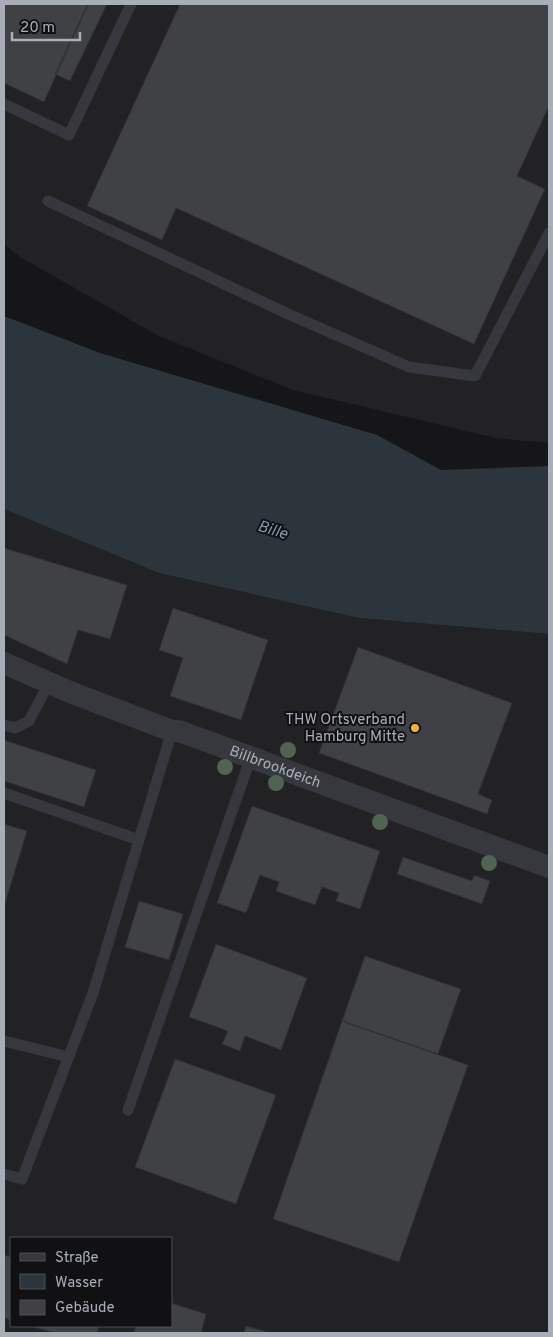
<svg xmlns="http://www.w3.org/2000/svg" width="553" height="1337" font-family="Overpass,sans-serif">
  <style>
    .built { fill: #222225; fill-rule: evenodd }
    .water { fill: #2c353c }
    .building { fill: #404145; stroke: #303034 }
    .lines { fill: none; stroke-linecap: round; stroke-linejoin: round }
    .lane { stroke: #37383d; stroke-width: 11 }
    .street { stroke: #37383d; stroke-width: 22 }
    .tree { fill: #506452 }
    .poi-dot { fill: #f2b134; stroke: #111113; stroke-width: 2 }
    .labels { text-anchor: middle; stroke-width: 4; stroke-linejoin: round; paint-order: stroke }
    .poi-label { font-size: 15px; fill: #a8adb8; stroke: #111113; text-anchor: end }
    .street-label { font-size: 15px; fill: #a8adb8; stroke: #111113 }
    .water-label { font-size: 16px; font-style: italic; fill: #7f9bb3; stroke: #111113 }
  </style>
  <rect width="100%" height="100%" fill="#161618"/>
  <path class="built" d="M4,4H549V443L496,438L293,390L159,336L20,257L4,244Z
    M4,509L159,573L359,618L549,634V1333H4ZM11,1238H171V1326H11Z"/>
  <path class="water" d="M4,316L100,353L377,435L441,470L549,466V634L359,618L159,573L4,509Z"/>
  <path class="building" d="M4,4H88L44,102L4,83Z
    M88,4H107L70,81L55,74Z
    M180,4H549V106L517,176L545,189L474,344L176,208L162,240L87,206Z
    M4,548L127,585L110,639L78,630L67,664L4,635Z
    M173,608L268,640L241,720L170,696L183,658L159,650Z
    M358,647L512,703L478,794L492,800L487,814L319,753Z
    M4,740L96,770L84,807L4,781Z
    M252,806L380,851L360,909L336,901L339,893L322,887L315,905L276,891L279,882L260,875L246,913L217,903Z
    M4,824L27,831L4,907Z
    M403,857L472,881L474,875L490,881L482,904L397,874Z
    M139,901L183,914L169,960L125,947Z
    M216,944L307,978L281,1050L245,1036L240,1051L222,1044L228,1031L189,1017Z
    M365,956L461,989L438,1054L342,1021Z
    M342,1021L468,1065L399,1262L273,1219Z
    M175,1059L276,1095L236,1204L135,1167Z
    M4,1255L11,1257V1320L4,1318Z
    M171,1303L206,1314L201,1333H134L136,1326H171Z
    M30,1326H99L97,1333H55Z
    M246,1326L271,1333H244Z"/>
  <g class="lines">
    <path class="lane" d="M4,104L69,135L131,4
      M48,201L286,313L409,367L475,376L549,233
      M4,725L15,728L29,721L49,683
      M4,793L139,840L172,731
      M4,1041L69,1057
      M128,1110L251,757
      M4,1174L22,1179L93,993L139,840"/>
    <path class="street" id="s1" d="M4,663L70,692L172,731H179L549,867"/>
  </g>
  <g class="tree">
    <circle cx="288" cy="750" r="8"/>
    <circle cx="225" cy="767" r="8"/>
    <circle cx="276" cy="783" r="8"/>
    <circle cx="380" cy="822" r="8"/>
    <circle cx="489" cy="863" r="8"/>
  </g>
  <circle class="poi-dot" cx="415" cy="728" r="5"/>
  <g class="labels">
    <g class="poi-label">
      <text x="405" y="724">THW Ortsverband<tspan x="405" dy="17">Hamburg Mitte</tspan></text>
    </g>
    <g class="street-label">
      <text dy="5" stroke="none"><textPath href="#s1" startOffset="291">Billbrookdeich</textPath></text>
    </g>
    <g class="water-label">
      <text transform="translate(273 529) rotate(17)" y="6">Bille</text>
    </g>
  </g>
  <rect width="553" height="1337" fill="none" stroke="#a8adb8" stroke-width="10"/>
  <rect x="10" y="1237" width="162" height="90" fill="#111113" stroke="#4d4f55"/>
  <rect x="20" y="1253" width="25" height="8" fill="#37383d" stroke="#4d4f55"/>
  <text x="55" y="1262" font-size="15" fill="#a8adb8">Straße</text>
  <rect x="20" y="1274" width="25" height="15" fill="#2c353c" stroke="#4d4f55"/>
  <text x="55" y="1287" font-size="15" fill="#a8adb8">Wasser</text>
  <rect x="20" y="1300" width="25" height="15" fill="#404145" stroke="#4d4f55"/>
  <text x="55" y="1312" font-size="15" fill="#a8adb8">Gebäude</text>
  <path d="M12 32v8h68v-8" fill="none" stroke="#a8adb8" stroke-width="2.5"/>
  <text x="20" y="32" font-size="15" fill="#a8adb8" stroke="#111113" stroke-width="4" paint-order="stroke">20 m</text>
</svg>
